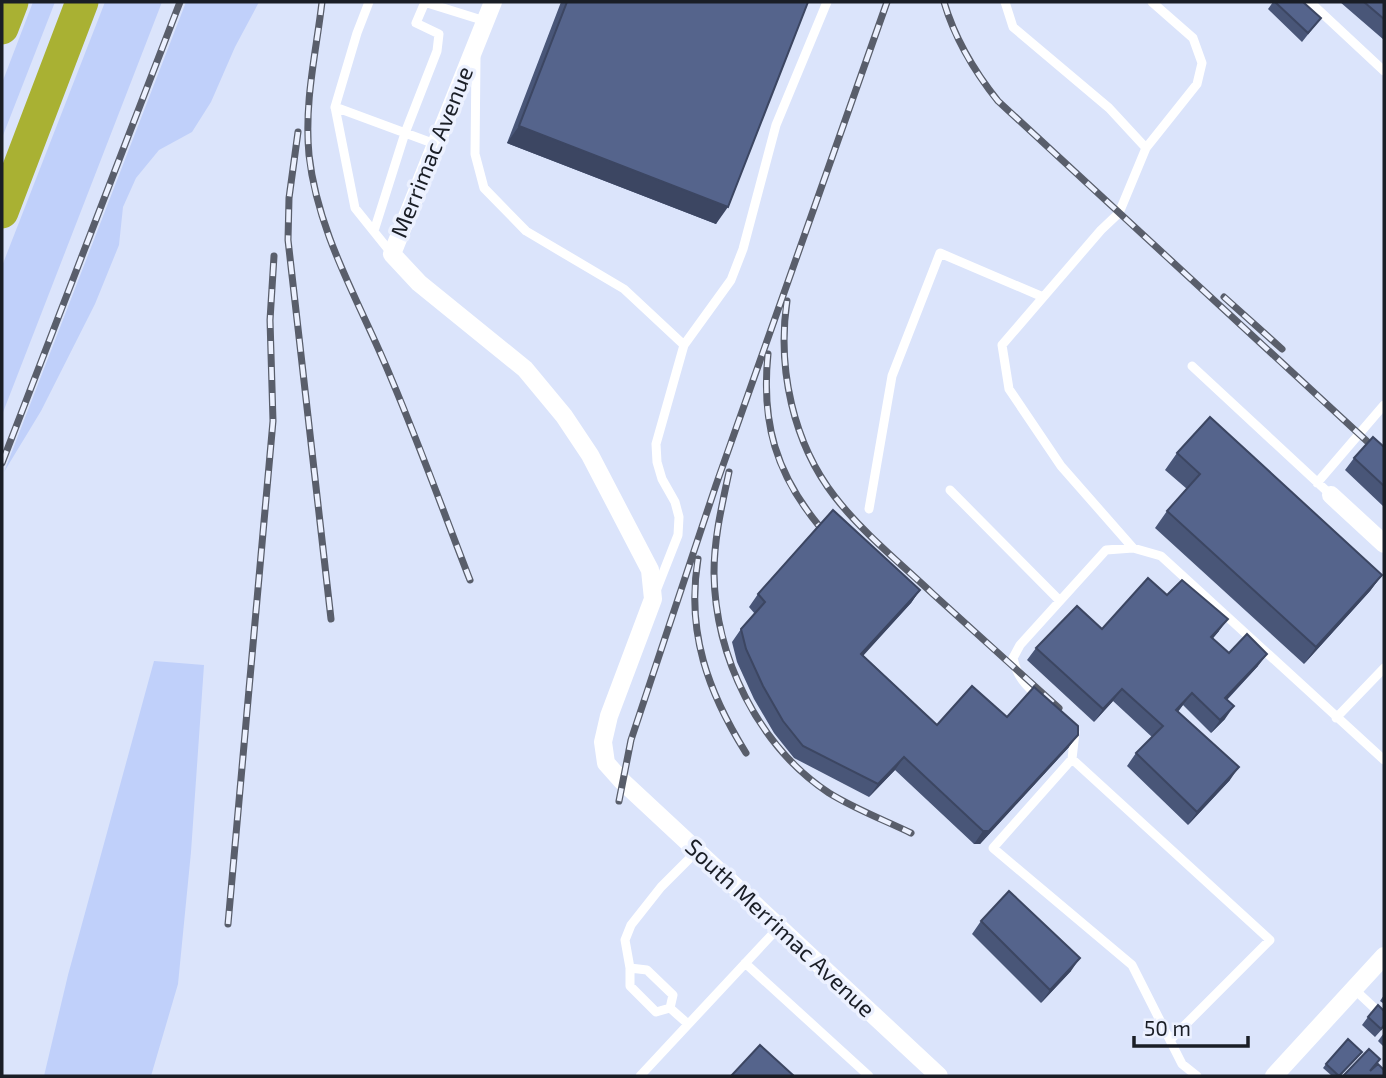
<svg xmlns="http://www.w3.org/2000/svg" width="1386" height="1078" font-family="'Exo 2',sans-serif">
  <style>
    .green { fill: #c0d0fa }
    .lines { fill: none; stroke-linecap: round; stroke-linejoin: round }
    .service { stroke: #fff; stroke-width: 9 }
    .minor { stroke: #fff; stroke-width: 18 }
    .motorway { stroke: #a9b133; stroke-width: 33 }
    .rail-casing { stroke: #595e6b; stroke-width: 7 }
    .rail { stroke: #ecf1ff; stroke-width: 4.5; stroke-dasharray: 13; stroke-linecap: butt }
    .wall { fill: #495678 }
    .shaded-wall { fill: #3c4662 }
    .building { fill: #55648c; stroke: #3c4662; stroke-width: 2 }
    .labels { text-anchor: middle; stroke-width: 7; stroke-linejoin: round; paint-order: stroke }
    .street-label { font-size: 23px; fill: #1a1e26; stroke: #ecf1ff }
  </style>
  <rect width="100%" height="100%" fill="#dbe4fb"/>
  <path class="green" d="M33,2H55L2,138V83Z
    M105,2H162L2,415V266Z
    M186,2H259L235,47L211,102L192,132L159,150L136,178L123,207L119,245L95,304L41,411L4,472Z
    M154,661L204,665L191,852L178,984L151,1076H44L68,975Z"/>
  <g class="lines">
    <path class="service" d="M369,2L357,33L335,107L435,144
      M424,2L485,21
      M1005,2L1013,27L1109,108L1146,148
      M1310,2L1384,71
      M476,58L475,154L484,188L526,231L624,289L684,345
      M335,107L355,208L392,254
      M374,231L405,133L437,51L439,34L416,23L425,2
      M1192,366L1331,495
      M1317,483L1384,405
      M950,490L1060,601
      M869,509L892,376L940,253L1043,297
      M1133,548L1061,466L1009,389L1002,345L1101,230L1119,213L1146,148L1197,84L1202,63L1193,38L1152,2
      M656,591L678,535L679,517L675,502L662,479L657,462L656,444L684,345L731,280L743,249L776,125L827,2
      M1040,698C1026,686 1017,677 1013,658L1020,645L1106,550L1133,548L1161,556L1384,760
      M1336,718L1384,668
      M1072,759L1075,732L1072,730
      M745,963L869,1076
      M630,968L647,970L673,995L670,1008
      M1354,989L1384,1017
      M670,1008L656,1012L630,986V968L625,940L631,925L661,887L697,851
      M670,1008L688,1024
      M1170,1040L1270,940L1072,759L993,848L1132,965L1182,1064L1197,1076
      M640,1076L779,927"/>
    <path class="minor" d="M493,2L392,254L419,283L525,369L564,416L590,455L650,570L653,599L609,716L603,742L606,763L622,781L939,1076
      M1331,495L1384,544
      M1274,1076L1384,956"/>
    <path class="motorway" d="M2,28L12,2
      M2,212L82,2"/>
    <g class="rail-casing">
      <path id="rail" d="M322,2C316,53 304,102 309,155C318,236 361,304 391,378C419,444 444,513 470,580
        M944,2C955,39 974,71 998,101L1384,457
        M298,132L289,198L288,240L331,619
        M1224,297L1282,349
        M787,301C777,368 793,443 835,497C863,533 900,563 933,594C975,632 1017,670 1059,708
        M768,354C761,423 776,474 820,527
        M2,463L180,2
        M729,472C722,505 714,538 714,573C715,657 758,746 829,793C855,809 884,820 911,833
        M698,559C686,632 708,692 746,753
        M619,801L631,740L716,485L887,2
        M228,924L273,421L270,320L274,256"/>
    </g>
    <use href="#rail" class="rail"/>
  </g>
  <path class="wall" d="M561,2H808L716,224L507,143Z
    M1273,2H1303L1321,18L1302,42L1268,9Z
    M1340,2H1384V40Z
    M1384,447V507L1345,470L1354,458Z
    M1177,453L1382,575L1370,591L1304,664L1155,528L1167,511L1187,489L1165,470Z
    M920,590L911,603L863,655L937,725L1007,717L1069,747L980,844H974L895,770L869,797L794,758L774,733L754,699L737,662L732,642L741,629L755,614L749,607L758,594Z
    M1167,595L1219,631L1213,638L1229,653L1258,666L1227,700L1225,719L1211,733L1183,705L1178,712L1230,780L1188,825L1127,766L1136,753L1152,737L1113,701L1094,722L1027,660L1036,648L1102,629Z
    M981,921L1071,971L1041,1003L972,934Z
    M1384,995V1004L1380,1001Z
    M1384,1011V1027L1375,1037L1362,1025L1368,1017Z
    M1384,1033V1047L1378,1041Z
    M1362,1052L1340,1076H1332L1323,1068L1326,1064Z"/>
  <path class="shaded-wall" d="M519,126L728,207L716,224L507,143Z
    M1382,575L1370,591L1304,664L1316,647Z
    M920,590L911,603L853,667L861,654Z
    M1228,619L1219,631L1203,650L1211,637Z
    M1267,654L1258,666L1216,711L1225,698Z
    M1122,689L1113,701L1094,722L1103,709Z
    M1192,693L1183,705L1168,723L1176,710Z
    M1234,706L1225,719L1211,733L1220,720Z
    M1078,735L1069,747L980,844H974L983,831Z
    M904,757L895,770L869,797L878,784Z
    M1239,767L1230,780L1188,825L1197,812Z
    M1080,958L1071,971L1041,1003L1050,990Z"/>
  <path class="building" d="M567,2H808L728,207L519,126Z
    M1275,2H1303L1321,18L1308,33Z
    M1364,2H1384V19Z
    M1210,417L1382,575L1316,647L1167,511L1200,474L1177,453Z
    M1373,437L1384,447V486L1354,458Z
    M833,510L920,590L861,654L937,725L972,686L1007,717L1034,687L1078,726V735L989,831H983L904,757L878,784L803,746L783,721L763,686L746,649L741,629L765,602L758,594Z
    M1148,578L1167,595L1182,580L1228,619L1211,637L1229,653L1247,634L1267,654L1225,698L1234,706L1220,720L1192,693L1176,710L1239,767L1197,812L1136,753L1163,726L1122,689L1103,709L1036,648L1077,606L1102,629Z
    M1009,891L1080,958L1050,990L981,921Z
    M1378,1005L1384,1011V1025L1381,1029L1368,1017Z
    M1348,1039L1362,1052L1339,1076L1326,1064Z
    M760,1045L794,1076H731Z
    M1369,1049L1380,1059L1370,1071L1378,1064L1384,1070V1076H1343Z"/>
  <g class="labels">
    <g class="street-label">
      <text transform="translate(432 152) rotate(-68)" y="8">Merrimac Avenue</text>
      <text transform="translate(780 928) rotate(43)" y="8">South Merrimac Avenue</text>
    </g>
  </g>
  <rect width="1386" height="1078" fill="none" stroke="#1a1e26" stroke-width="7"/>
  <path d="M1134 1036v10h114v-10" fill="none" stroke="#1a1e26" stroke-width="3.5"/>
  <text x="1144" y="1036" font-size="21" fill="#1a1e26" stroke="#ecf1ff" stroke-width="5" paint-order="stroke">50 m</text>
</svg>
